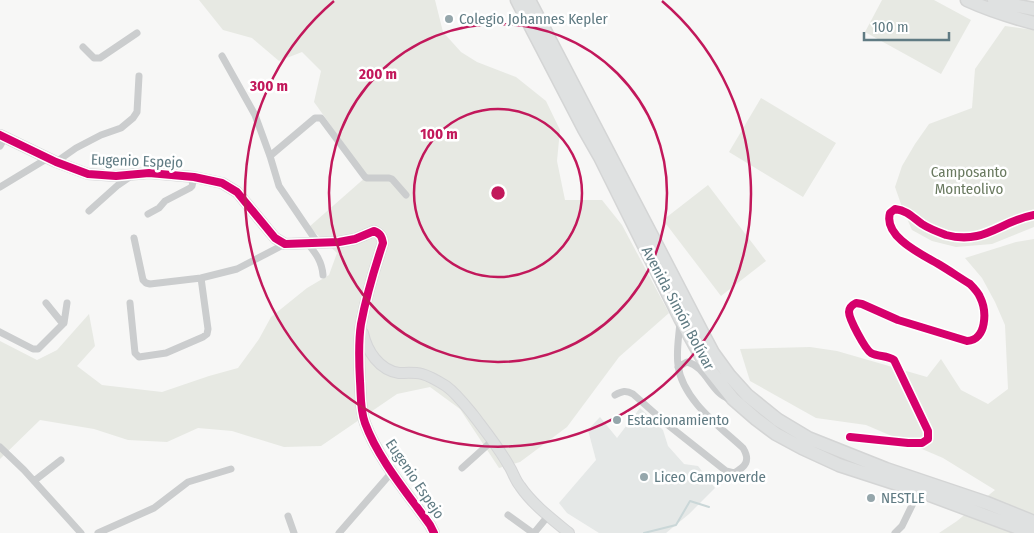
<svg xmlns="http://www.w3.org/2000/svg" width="1034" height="533" font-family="'Fira Sans Condensed',sans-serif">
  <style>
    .built { fill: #e5e8e7 }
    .green { fill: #e7e9e3 }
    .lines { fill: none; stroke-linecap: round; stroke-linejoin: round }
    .stream { stroke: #cad7d8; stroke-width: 2 }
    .secondary-casing { stroke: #d4d5d6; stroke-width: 12 }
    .highway-casing { stroke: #d4d5d5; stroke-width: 15 }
    .street { stroke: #cbcdce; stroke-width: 7 }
    .secondary { stroke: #dfe1e1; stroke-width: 10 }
    .highway { stroke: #dfe1e1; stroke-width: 12 }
    .cycleway-casing { stroke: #fff; stroke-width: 11 }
    .cycleway { stroke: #d6006c; stroke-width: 8 }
    .ring { fill: none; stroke: #c2185b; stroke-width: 2.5 }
    .poi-dot { fill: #95a6ab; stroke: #fff; stroke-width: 2 }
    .labels { text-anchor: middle; stroke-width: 5; stroke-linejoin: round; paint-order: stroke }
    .poi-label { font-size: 15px; fill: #607b83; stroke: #fff; text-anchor: start }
    .street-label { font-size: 15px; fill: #607b83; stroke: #fff }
    .park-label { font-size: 15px; fill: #6a7a60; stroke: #fff }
    .centre { fill: #c2185b; stroke: #fff; stroke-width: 2.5 }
    .ring-label { font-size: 15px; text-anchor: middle; font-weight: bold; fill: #c2185b; stroke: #fff; stroke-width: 5; stroke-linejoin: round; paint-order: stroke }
  </style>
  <rect width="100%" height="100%" fill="#f7f7f6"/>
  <path class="built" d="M640,408L663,430L668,446L684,464L698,466L715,488L689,514L666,533H599L567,513L559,503L596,460L588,430L600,417L617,438Z"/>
  <path class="green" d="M199,0H435L443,32L461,52L477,62L516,77L546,101L560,130L557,161L565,200H602L622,225L669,313L619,357L567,427L520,462L499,468L460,409L430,387L397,394L321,446L284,447L232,431L198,428L167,442L128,440L94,429L40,420L0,459V341L37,360L57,350L89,314L95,346L77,366L102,385L162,392L209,376L238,368L259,339L271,317L307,288L329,275L337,253L309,227L367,176L314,102L321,71L302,52L279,61L252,38L223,30Z
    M882,0H934L971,20L941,74L865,32Z
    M1005,26L1034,30V227L992,244L956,247L932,241L912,230L902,207L895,187L902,166L915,144L929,124L972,108L975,69Z
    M761,98L836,143L803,197L729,152Z
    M708,185L766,261L721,296L663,220Z
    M1034,239V533H939L957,521L995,490L943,458L866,425L816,418L750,381L740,349L810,347L837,351L927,377L941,359L961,390L988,404L1008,389L1005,325L995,302L982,278L965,258L1016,242Z"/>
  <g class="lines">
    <path class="stream" d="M644,533L676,525L690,501L709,507"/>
    <g class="secondary-casing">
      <path id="secondary" d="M0,135L56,162L88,174L116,176L149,173L194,177L222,183L237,192L275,238L285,244L339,242L355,239L374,231C381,234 382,237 383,243C374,270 366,297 361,324C358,343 359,363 360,381C361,395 360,410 365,423C378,459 408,494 430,525L434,533
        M363,333C367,351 379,370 399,373C406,373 414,372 422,374C430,376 438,381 446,386C457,394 465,405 474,416C486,432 499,448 509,466C513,472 515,480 520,486C533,505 552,519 569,533"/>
    </g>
    <g class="highway-casing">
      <path id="highway" d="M517,0L584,129L600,157L680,318L706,365L733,399L756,419L776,434L802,448L839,465L919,491L1032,533
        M529,0C591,118 651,236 713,353L729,375L747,395L778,420L808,438L886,469L987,503L1034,522
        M967,0C989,10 1011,17 1034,23
        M994,0L1007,4L1034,9"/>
    </g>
    <path class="street" d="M83,47L94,58H100L137,33
      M222,56L255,115L270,156L279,186L317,242
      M0,146L5,137
      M270,156L315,118H321L365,177L367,178H389L392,179L406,195
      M56,162L76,148L101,135L121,128L133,118L137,112L139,76
      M0,187L48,158
      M89,211L118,185L131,176
      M148,214L159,208L165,201L190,188L192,186L194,177
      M134,238L143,280L146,283L150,284L201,278L237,269L285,244
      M307,243C316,253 322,262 323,275
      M130,303L135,353L139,357L166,353L203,337L207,334L208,329L201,278
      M64,323L67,303
      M0,332L33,349H38L63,324L46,303
      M678,367L687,362C707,367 711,394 730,399
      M615,395C622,391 626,390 633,394L668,425L726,471L734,473C745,467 751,461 743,448C719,426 682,399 678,365C676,351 679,336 680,322
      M850,437L908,443H922L928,439V431L894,360C887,355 878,357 871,353C865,349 849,319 849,312C849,308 852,305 856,303L862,304L898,320L967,341C987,340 987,311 980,297C978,292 974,288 970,284C960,278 950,271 940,265C923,255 883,237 890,213L895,209C908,211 912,217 922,224C928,228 938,232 946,235C985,245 1000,221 1034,215
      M0,447L24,470L81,533
      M462,468L492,441
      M34,481L61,460
      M508,515L533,533
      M288,516L294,533
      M98,533L154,508L188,482L231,469
      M339,533L392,472
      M534,533L548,516
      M895,533L902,526L919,491"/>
    <use href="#secondary" class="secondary"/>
    <use href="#highway" class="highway"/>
    <g class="cycleway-casing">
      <path id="cycleway" d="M0,135L56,162L88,174L116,176L149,173L194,177L222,183L237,192L275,238L285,244L339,242L355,239L374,231C381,234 382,237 383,243C374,270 366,297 361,324C358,343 359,363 360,381C361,395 360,410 365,423C378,459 408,494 430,525L434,533
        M850,437L908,443H922L928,439V431L894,360C887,355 878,357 871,353C865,349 849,319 849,312C849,308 852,305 856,303L862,304L898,320L967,341C987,340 987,311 980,297C978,292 974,288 970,284C960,278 950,271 940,265C923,255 883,237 890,213L895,209C908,211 912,217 922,224C928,228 938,232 946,235C985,245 1000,221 1034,215"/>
    </g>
    <use href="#cycleway" class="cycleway"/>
  </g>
  <g class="ring">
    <circle cx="498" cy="193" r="84"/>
    <circle cx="498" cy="193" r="169"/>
    <path d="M662 1A253 253 0 1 1 334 1"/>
  </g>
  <g class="poi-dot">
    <circle cx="449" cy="19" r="5"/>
    <circle cx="617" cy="420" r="5"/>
    <circle cx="644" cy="477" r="5"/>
    <circle cx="871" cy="498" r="5"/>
  </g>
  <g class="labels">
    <g class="poi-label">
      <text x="459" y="24">Colegio Johannes Kepler</text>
      <text x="627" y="425">Estacionamiento</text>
      <text x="654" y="482">Liceo Campoverde</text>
      <text x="881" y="503">NESTLE</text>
    </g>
    <g class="street-label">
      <text transform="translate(137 161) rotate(2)" y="5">Eugenio Espejo</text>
      <text transform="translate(678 308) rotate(62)" y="5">Avenida Simón Bolívar</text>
      <text transform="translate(415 479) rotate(56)" y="5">Eugenio Espejo</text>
    </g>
    <g class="park-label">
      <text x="969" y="177">Camposanto<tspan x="969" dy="17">Monteolivo</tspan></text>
    </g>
  </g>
  <circle cx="498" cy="193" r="8" class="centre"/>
  <g class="ring-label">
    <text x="378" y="79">200 m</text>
    <text x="269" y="91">300 m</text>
    <text x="439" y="139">100 m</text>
  </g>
  <path d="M864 32v8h85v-8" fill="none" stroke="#607b83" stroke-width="2.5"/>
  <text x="872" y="32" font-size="15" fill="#607b83" stroke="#ffffff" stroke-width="4" paint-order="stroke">100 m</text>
</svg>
